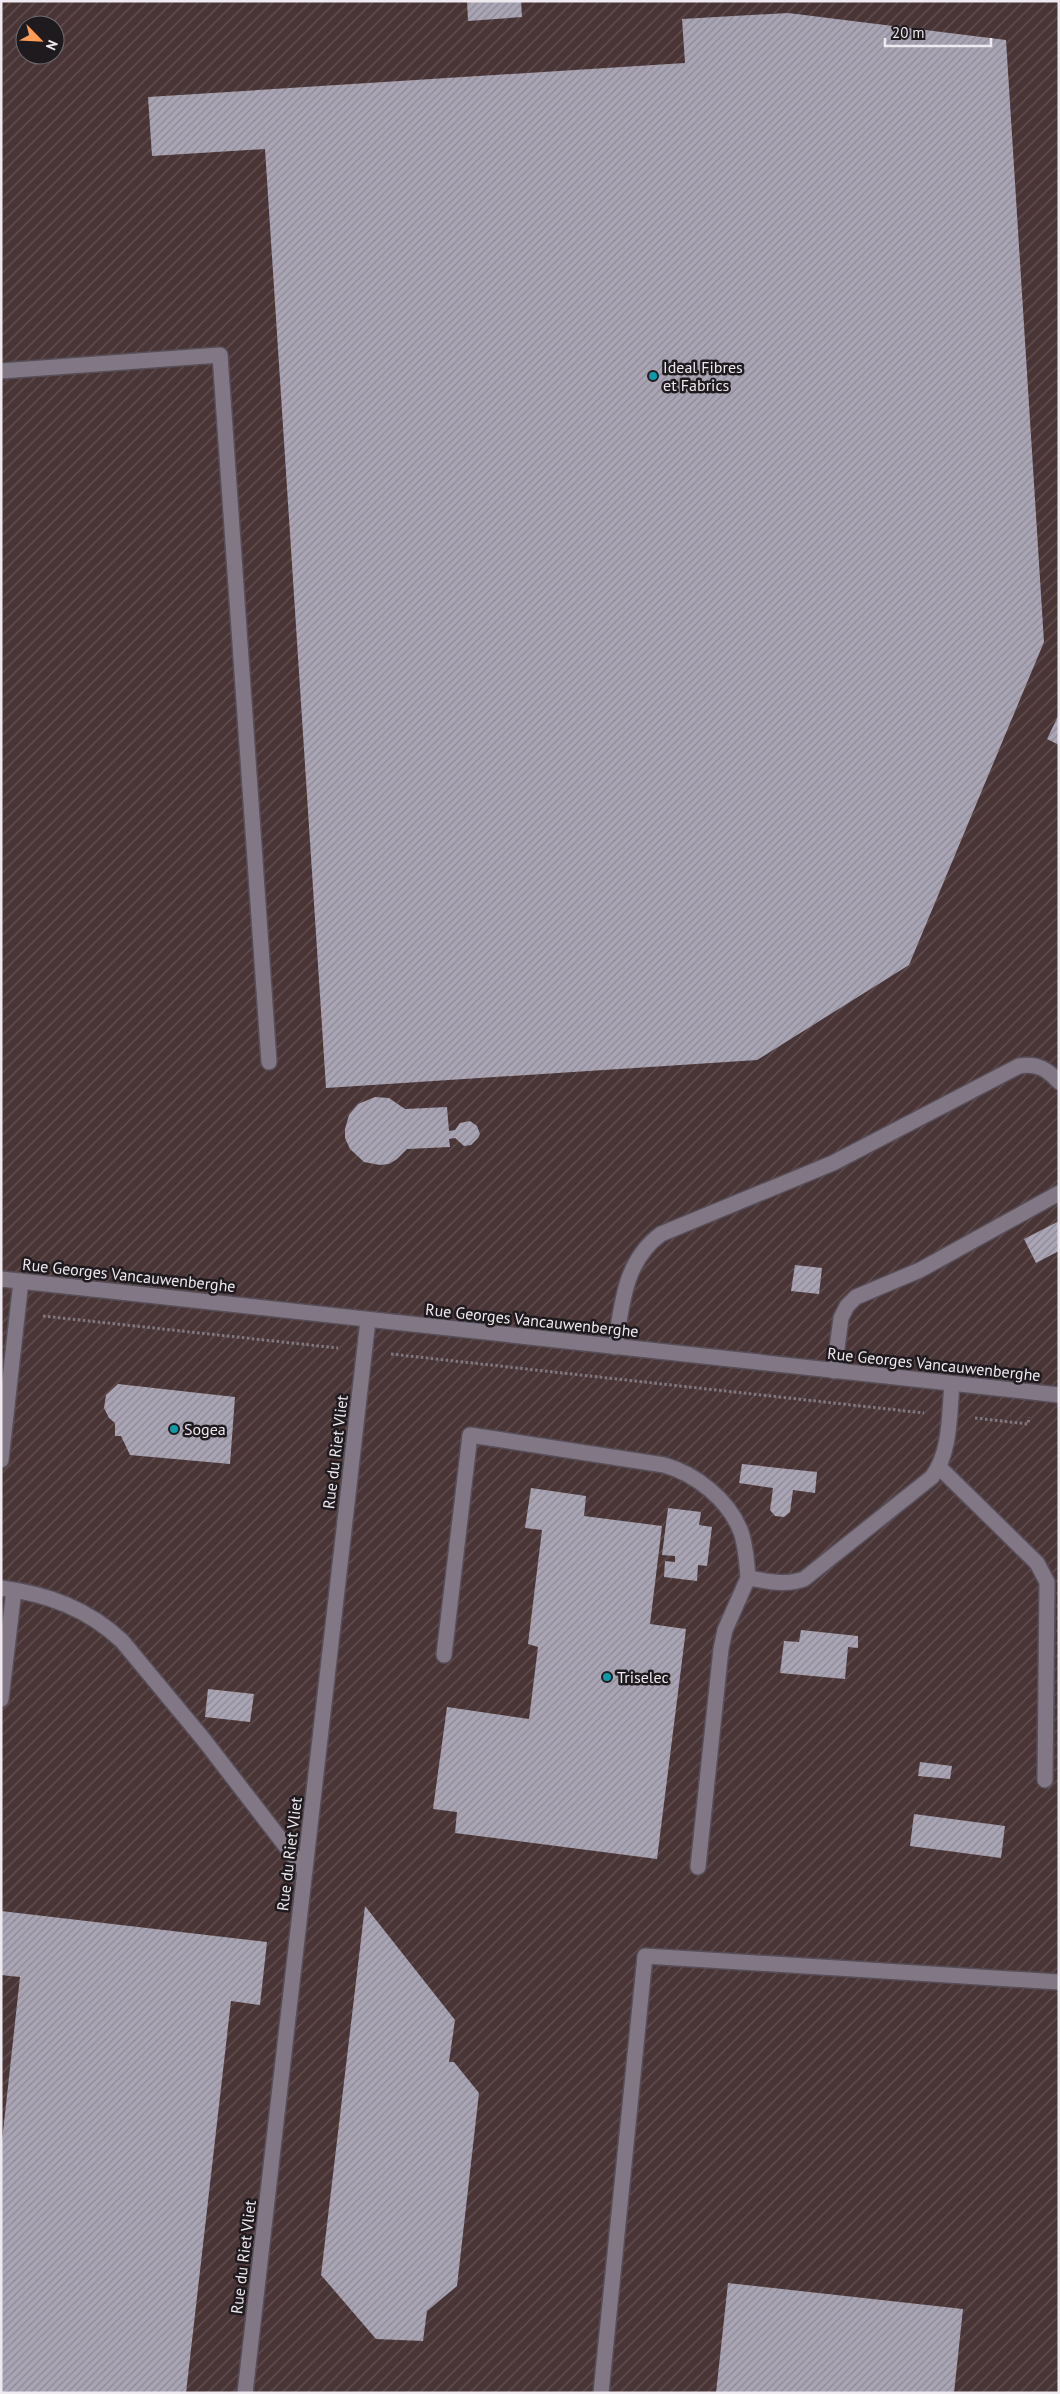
<svg xmlns="http://www.w3.org/2000/svg" width="1060" height="2394" font-family="'PT Sans',sans-serif">
  <style>
    .industrial { fill: url(#industrial-furrows); fill-rule: evenodd }
    .building { fill: url(#building-hatch) }
    .lines { fill: none; stroke-linecap: round; stroke-linejoin: round }
    .lane-casing { stroke: #564e58; stroke-width: 18 }
    .street-casing { stroke: #564e58; stroke-width: 18 }
    .path { stroke: #817982; stroke-width: 3; stroke-dasharray: 2.5 2.5; stroke-linecap: butt }
    .lane { stroke: #827784; stroke-width: 15 }
    .street { stroke: #827784; stroke-width: 15 }
    .culture-dot { fill: #0f9aa8; stroke: #1e1a1e; stroke-width: 2 }
    .labels { text-anchor: middle; stroke-width: 5; stroke-linejoin: round; paint-order: stroke }
    .poi-label { font-size: 16px; fill: #efe9f0; stroke: #1e1a1e; text-anchor: start }
    .street-label { font-size: 16px; fill: #efe9f0; stroke: #1e1a1e }
  </style>
  <defs>
    <pattern id="industrial-furrows" width="10" height="10" patternUnits="userSpaceOnUse" patternTransform="scale(1.25)"><rect width="10" height="10" fill="#4a3536"/><path d="M-1 1l2-2M0 10L10 0M9 11l2-2" fill="none" stroke="#645253"/></pattern>
    <pattern id="building-hatch" width="6" height="6" patternUnits="userSpaceOnUse" patternTransform="scale(1.25)"><rect width="6" height="6" fill="#a9a5b4"/><path d="M-1 1l2-2M0 6l6-6M5 7l2-2" fill="none" stroke="#8c8894"/></pattern>
  </defs>
  <rect width="100%" height="100%" fill="#39303b"/>
  <path class="industrial" d="M1,1H1059V2393H1ZM25,25H55V55H25Z"/>
  <path class="building" d="M467,1H521L522,17L468,21Z
    M788,13L1006,40L1044,642L909,965L757,1060L326,1088L265,149L152,156L148,97L685,63L682,19Z
    M1059,714V745L1047,739Z
    M375,1097L389,1098L405,1109L447,1107L449,1131L455,1130L460,1123L470,1121L477,1126L480,1134L478,1138L471,1145L464,1146L455,1138L449,1139L450,1147L407,1149L397,1159L389,1164L380,1165L364,1162L350,1149L345,1138V1129L349,1115L358,1104Z
    M1059,1221V1251L1036,1263L1024,1239Z
    M795,1265L822,1268L819,1294L791,1291Z
    M118,1384L235,1397L230,1464L130,1455L121,1436H115V1423L109,1418L104,1408L106,1395Z
    M742,1464L817,1472L815,1493L793,1490L790,1512L784,1517L775,1516L770,1510L773,1488L739,1483Z
    M531,1488L586,1496L584,1516L662,1526L650,1624L686,1629L657,1859L455,1833L457,1812L433,1809L447,1707L529,1719L538,1647L528,1644L542,1530L525,1528Z
    M668,1508L701,1512L699,1525L712,1527L707,1566L698,1565L697,1581L664,1577L665,1561L675,1562V1556L662,1555Z
    M801,1630L858,1636V1648L848,1647L845,1679L780,1673L784,1641L799,1642Z
    M208,1689L254,1694L250,1722L205,1717Z
    M920,1762L952,1766L950,1779L918,1776Z
    M914,1814L1005,1826L1001,1858L910,1846Z
    M365,1906L455,2020L449,2062H454L479,2093L457,2286L427,2311L423,2341L376,2339L321,2275Z
    M1,1911L267,1942L260,2005L231,2001L186,2393H1V2150L20,1977L1,1975Z
    M728,2283L963,2309L954,2393H716Z"/>
  <g class="lines">
    <g class="lane-casing">
      <path id="lane" d="M1,371L220,355L269,1062
        M615,1347C622,1305 624,1261 661,1234L833,1163L1019,1066C1037,1063 1047,1069 1059,1082
        M834,1371L841,1318L847,1306L856,1297L920,1270L1059,1193
        M1,1460L21,1281
        M939,1467L1037,1563L1047,1582L1045,1780
        M1,1588C48,1594 88,1609 122,1641L204,1740L305,1871
        M444,1655L470,1435L664,1465C696,1474 729,1500 741,1532C746,1547 747,1563 748,1578C767,1581 785,1586 804,1579L932,1477C951,1452 949,1415 952,1384
        M1,1699L14,1590
        M698,1867L721,1649L725,1630L748,1578
        M245,2393L368,1320
        M601,2393L645,1956L1059,1982"/>
    </g>
    <g class="street-casing">
      <path id="street" d="M1,1279L1059,1395"/>
    </g>
    <path class="path" d="M43,1316L338,1348
      M391,1354L924,1413
      M975,1418L1028,1424L1029,1417"/>
    <use href="#lane" class="lane"/>
    <use href="#street" class="street"/>
  </g>
  <g class="culture-dot">
    <circle cx="653" cy="376" r="5"/>
    <circle cx="174" cy="1429" r="5"/>
    <circle cx="607" cy="1677" r="5"/>
  </g>
  <g class="labels">
    <g class="poi-label">
      <text x="663" y="373">Ideal Fibres<tspan x="663" dy="18">et Fabrics</tspan></text>
      <text x="184" y="1435">Sogea</text>
      <text x="617" y="1683">Triselec</text>
    </g>
    <g class="street-label">
      <text transform="translate(129 1275) rotate(6)" y="6">Rue Georges Vancauwenberghe</text>
      <text transform="translate(532 1320) rotate(6)" y="6">Rue Georges Vancauwenberghe</text>
      <text transform="translate(934 1364) rotate(6)" y="6">Rue Georges Vancauwenberghe</text>
      <text transform="translate(335 1452) rotate(-83)" y="6">Rue du Riet Vliet</text>
      <text transform="translate(289 1854) rotate(-83)" y="6">Rue du Riet Vliet</text>
      <text transform="translate(243 2257) rotate(-83)" y="6">Rue du Riet Vliet</text>
    </g>
  </g>
  <rect width="1060" height="2394" fill="none" stroke="#efe9f0" stroke-width="5"/>
  <g transform="translate(40 40) rotate(114)"><circle r="24" fill="#1e1a1e" stroke="#726d72"/>
  <path d="M0-4L9 19L0 12L-9 19Z" fill="#fd9c56"/>
  <text y="-8" font-size="14" font-weight="bold" text-anchor="middle" fill="#efe9f0">N</text>
  </g>
  <path d="M885 38v8h106v-8" fill="none" stroke="#efe9f0" stroke-width="2.5"/>
  <text x="892" y="38" font-size="15" fill="#efe9f0" stroke="#1e1a1e" stroke-width="4" paint-order="stroke">20 m</text>
</svg>
